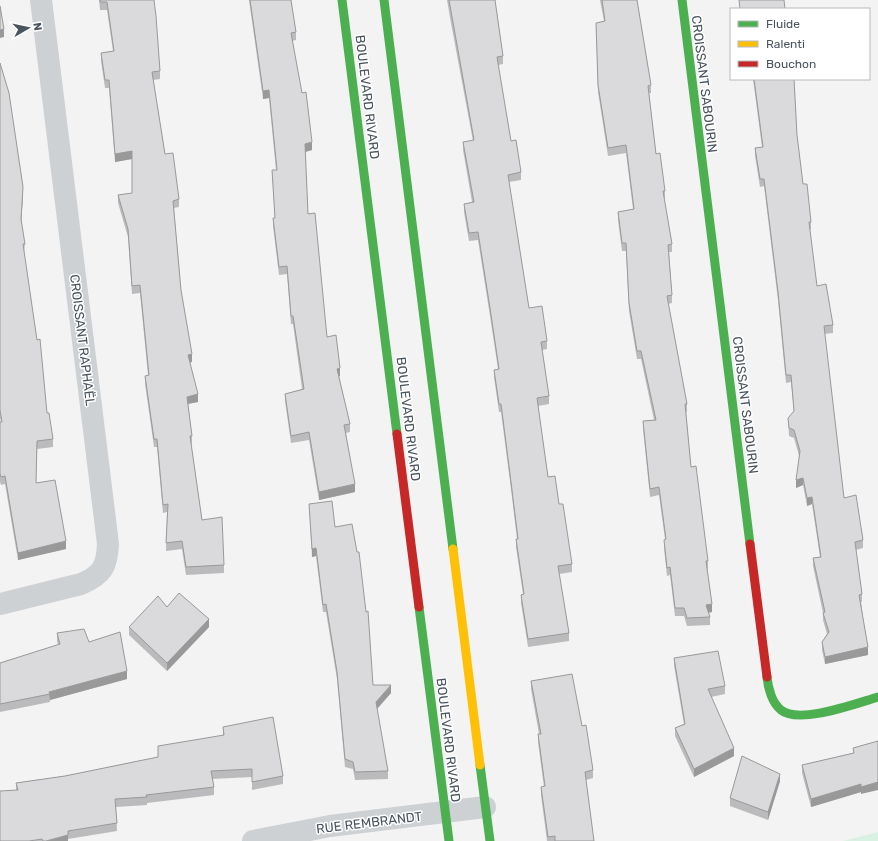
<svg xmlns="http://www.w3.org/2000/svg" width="878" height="841" font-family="Rubik,sans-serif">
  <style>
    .green { fill: #d8f1e3 }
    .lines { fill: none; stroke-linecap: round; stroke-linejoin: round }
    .street { stroke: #ced1d4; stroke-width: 22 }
    .fast { stroke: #4caf50; stroke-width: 9 }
    .slow { stroke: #ffc107; stroke-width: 9 }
    .jam { stroke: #c62828; stroke-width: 9 }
    .wall { fill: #bbbbbd }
    .shaded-wall { fill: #99999a }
    .building { fill: #dadadc; stroke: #99999a }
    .labels { text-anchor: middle; stroke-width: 3; stroke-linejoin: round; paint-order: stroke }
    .street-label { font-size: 13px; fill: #49545f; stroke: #fff }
  </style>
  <rect width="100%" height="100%" fill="#f3f3f3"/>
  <path class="green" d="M878,832V841H843Z"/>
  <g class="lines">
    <path class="street" d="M0,604L81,584C102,575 107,567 108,544L41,0
      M253,841L330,826L485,807"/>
    <path class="fast" d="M342,0L397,434
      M384,0L453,549
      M682,0L750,544
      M419,607L449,841
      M767,677C768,688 772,703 781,710C799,725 857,703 878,697
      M480,765L490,841"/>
    <path class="slow" d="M453,549L480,765"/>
    <path class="jam" d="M397,434L419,607
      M750,544L767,677"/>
  </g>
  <path class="wall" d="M99,0H154L160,71V79L153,80L165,154L179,199V207L174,208L181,290L192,362H190L198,402L188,404L192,436V444H191L202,520L224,565V573L186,575L182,549L166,551L167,512L163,513L157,447H154L145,384V376L148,375L140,293L132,294L128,237L118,203V195L132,193V159L115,162L109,88H105L101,61V53L113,51L107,10H100Z
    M249,0H291L296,32V40L292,41L312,150L305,152L308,214L327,337L340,376H339L350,424V432L346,433L355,492L319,500L309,440L291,443L285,401V394L302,389L293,324H291L287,274L279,275L273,226V218H275L272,170H276L269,98L263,99Z
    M447,0H495L503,56V64L498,65L511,141L521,172V180L509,182L529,308L547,341V349L542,350L549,396V404L538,406L548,477L559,504L572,564V572L559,574L569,633V641L528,647L521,603V595L523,594L516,547V539H517L511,489L501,412H499L494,377V370L498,369L490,316L478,240L469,241L464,212V204L472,202L463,150V142L473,141L451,23Z
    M600,0H637L651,85V93H649L656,154L665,191V198L664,199L672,244V252H669L672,295V303L668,304L687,404V412H686L691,467L708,561V569H707L712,612L708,613L710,617V625L687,626L684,616H675L670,575L667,576L664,548V540L665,539L659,495L650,497L643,429V421L654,420L641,359H637L629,311L626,251H622L618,220V212L633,209L626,153L608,156L598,92L596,23L604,21Z
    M0,63L23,194L21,222L25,244L24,252L47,413L53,439V447L37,449L36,483L66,549L18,560L5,484L1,485L0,482V422H1L0,418Z
    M753,79H794L797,135L803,184L811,222V229L809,230L817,286L833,325V333L824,334L844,498L863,540V548L856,550L862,594V602H861L868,655L825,664L822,650V642L827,634L823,620V613L813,566V558L820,557L812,504L807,506L803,485L796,488L799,456L794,438L789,436L788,418L794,412L791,382L786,383L778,300L764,186L760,187L755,156V148L762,147Z
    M309,504L335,527L373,685L391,693L377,709L388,771V779L355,780L353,769L345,767L337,679L326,612H323L316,556L312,557Z
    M167,607L209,627L167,671L129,635V627Z
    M57,633L89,642L127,679L50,700V702L0,712V663L58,645L57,641Z
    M674,658L725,686V694L711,697L734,756L694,777L675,736V728L684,724L674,666Z
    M531,681L582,726L593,770V778L586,780L594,841H547L541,795V787H544L538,742V734H539L531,689Z
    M223,727L283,776V784L252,790V777L212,779L214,787V795L147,803V805L116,807L117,831L68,839V841H0L16,790V783L65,776L158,757L223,735Z
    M878,741L861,794V792L811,807L802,773V765L853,753V748Z
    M780,781L768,820L730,806V798Z"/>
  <path class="shaded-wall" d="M4,29V37L0,38V30Z
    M269,90V98L263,99V91Z
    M312,142V150L305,152V144Z
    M132,151V159L115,162V154Z
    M23,187V194L21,227V219Z
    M192,354V362L188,363V355Z
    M340,368V376L337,377V369Z
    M198,394V402L187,404V397Z
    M803,478V485L796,488V480Z
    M355,484V492L319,500V492Z
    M812,497V504L807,506V498Z
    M66,541V549L18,560V553Z
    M316,548V556L312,557V549Z
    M712,604V612L706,613V605Z
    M209,619V627L167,671V663Z
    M868,647V655L825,664V657Z
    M127,671V679L50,700L49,692Z
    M391,685V693L376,710V702Z
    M734,748V756L694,777V769Z
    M780,774V781L768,820V812Z
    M878,782V790L861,794V787Z
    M861,784V792L811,807V799Z
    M68,835V841H46Z"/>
  <path class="building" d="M100,0H154L156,16L160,71L152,72L165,154L173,153L179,199L173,201L181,290L192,354L188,355L198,394L187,397L192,436H190L202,520L222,517L224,565L186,567L182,541L166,543L168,504L163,505L157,439H154L145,376L149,375L140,285L132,286L128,229L118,195L132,193V151L115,154L109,80H105L101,53L114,51L107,2H100Z
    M250,0H291L296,32L291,33L302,93L306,92L312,142L305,144L308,214L315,213L327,337L336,335L340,368L337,369L350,424L344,425L355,484L319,492L309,432L291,436L285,394L304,389L293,316H291L287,266L279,267L273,218H275L272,170H277L269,90L263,91Z
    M449,0H495L503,56L497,57L511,141L516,140L521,172L508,175L529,308L542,306L547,341L541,342L549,396L537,398L548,477L555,476L559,504H563L572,564L558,566L569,633L528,639L521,595L524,594L516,539H518L511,482L501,404H499L494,370L499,369L490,308L478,232L469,233L464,204L474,202L463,142L474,140Z
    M602,0H637L651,85L648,86L656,154L660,153L665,191H663L672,244L668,245L672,295L667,296L687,404H685L691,467L696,466L708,561H706L712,604L706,605L710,617L687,618L684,608H675L670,567L667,568L664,540L666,539L659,487L650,489L643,421L656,420L641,351H637L629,303L626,243H622L618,212L634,209L626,145L608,148L598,85L596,23L605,21Z
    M739,0H784L785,9H740Z
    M0,6L4,29L0,30Z
    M0,63L9,93L23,187L21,219L25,244H23L37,340L40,339L47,413H49L53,439L37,441L36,483L55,480L66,541L18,553L5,476L1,477L0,474V422H2L0,410Z
    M754,79H794L797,135L803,184H807L811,222H809L817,286L826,284L833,325L824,326L844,498L856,495L863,540L855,542L862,594L859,595L868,647L825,657L822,642L829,632L823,613L825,612L813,558L821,557L812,497L807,498L803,478L796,480L800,451L794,430L789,428L788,418L794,411L791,375H786L778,292L764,179H760L755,148L763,147Z
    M332,501L335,527L352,524L357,552H359L366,612L368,611L373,685H391L376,702L388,771L355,772L353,762L345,759L337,672L326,604L323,605L316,548L312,549L309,504Z
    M179,593L209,619L167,663L129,627L158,596L167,607Z
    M84,629L89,642L120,632L127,671L49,692L50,694L0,704V663L60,644L57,633Z
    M718,651L725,686L708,689L734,748L694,769L675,728L685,724L674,658Z
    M572,674L582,726L586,725L593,770L585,772L594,841H555V836L548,837L541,787L545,786L538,734H541L531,681Z
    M273,717L283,776L252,782V769L211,771L214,787L146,795L147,797L115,799L117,823L68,831V835L46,841H43L42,839L29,841H0V791L18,790L16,783L65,776L158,757V746L224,735L223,727Z
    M878,741V782L861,787V784L811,799L802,765L854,753L853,748Z
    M742,756L780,774L768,812L730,798Z"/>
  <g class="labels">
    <g class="street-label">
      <text transform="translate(705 84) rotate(83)" y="5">CROISSANT SABOURIN</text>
      <text transform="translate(368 97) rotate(83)" y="5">BOULEVARD RIVARD</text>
      <text transform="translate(83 340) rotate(83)" y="5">CROISSANT RAPHAËL</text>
      <text transform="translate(746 405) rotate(83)" y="5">CROISSANT SABOURIN</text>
      <text transform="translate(409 419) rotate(83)" y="5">BOULEVARD RIVARD</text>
      <text transform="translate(449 740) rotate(83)" y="5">BOULEVARD RIVARD</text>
      <text transform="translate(369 822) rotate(-7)" y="5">RUE REMBRANDT</text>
    </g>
  </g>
  <rect x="730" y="8" width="140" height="72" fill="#ffffff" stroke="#b6bbbf"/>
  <rect x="738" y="21" width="20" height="6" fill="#4caf50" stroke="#b6bbbf"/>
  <text x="766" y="28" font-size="12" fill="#49545f">Fluide</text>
  <rect x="738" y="41" width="20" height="6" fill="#ffc107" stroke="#b6bbbf"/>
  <text x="766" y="48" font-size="12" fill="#49545f">Ralenti</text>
  <rect x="738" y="61" width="20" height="6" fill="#c62828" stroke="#b6bbbf"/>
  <text x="766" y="68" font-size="12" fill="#49545f">Bouchon</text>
  <g transform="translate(28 28) rotate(81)" stroke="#ffffff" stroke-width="3" paint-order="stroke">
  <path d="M0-3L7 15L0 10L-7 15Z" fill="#49545f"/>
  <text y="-6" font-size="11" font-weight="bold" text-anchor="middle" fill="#49545f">N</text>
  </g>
</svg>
